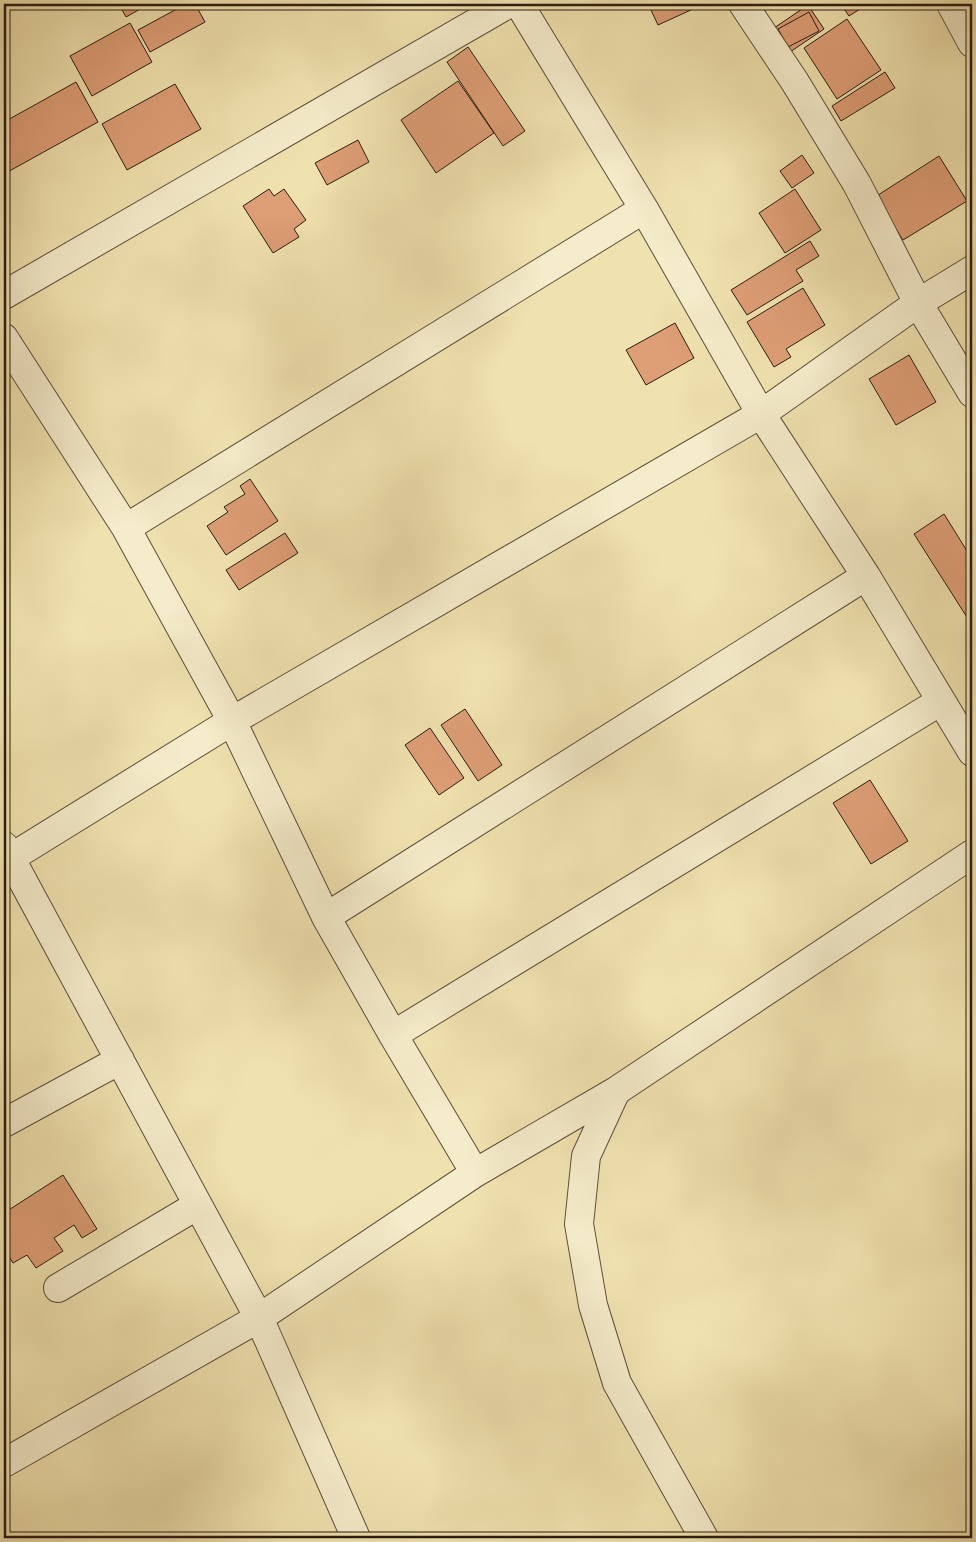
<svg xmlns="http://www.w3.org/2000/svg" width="976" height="1542" font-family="'IM FELL Great Primer',serif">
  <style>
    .building { fill: #de9e76; stroke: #291c12 }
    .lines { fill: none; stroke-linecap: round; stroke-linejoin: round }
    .minor-casing { stroke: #5b4e39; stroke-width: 30 }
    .minor { stroke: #f5eccb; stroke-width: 28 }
  </style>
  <rect width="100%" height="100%" fill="#f0e2af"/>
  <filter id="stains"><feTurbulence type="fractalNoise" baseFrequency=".004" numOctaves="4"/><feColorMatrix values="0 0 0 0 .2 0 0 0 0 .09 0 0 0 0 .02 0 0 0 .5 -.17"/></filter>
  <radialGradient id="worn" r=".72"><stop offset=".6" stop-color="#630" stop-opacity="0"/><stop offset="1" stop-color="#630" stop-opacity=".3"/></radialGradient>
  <path class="building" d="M119,4H149L126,17Z
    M186,4H195L205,22L150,52L138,30Z
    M655,4H704L658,25L649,6Z
    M841,4H868L849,16Z
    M808,5L824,29L790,52L774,28Z
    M809,12L819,31L788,47L778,29Z
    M847,19L881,70L837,99L804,48Z
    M130,23L152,62L92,96L70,56Z
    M468,47L525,131L503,146L447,62Z
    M885,72L895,88L841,121L832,106Z
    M458,81L494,133L436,173L401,120Z
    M76,82L98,122L4,174V122Z
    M175,84L201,129L127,170L102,124Z
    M358,140L369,162L327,185L315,163Z
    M802,155L814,173L792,188L780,171Z
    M939,156L967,201L903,240L875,197Z
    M269,189L274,196L284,189L306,220L294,229L299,237L273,253L243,206Z
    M795,189L821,230L785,253L759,213Z
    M810,241L819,256L796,270L803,281L747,315L731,290Z
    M803,288L825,325L786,349L791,357L774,367L747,322Z
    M675,323L694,358L646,385L626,350Z
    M909,355L936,402L896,425L869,379Z
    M250,479L278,521L226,555L207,526L228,512L224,507L245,494L240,486Z
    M944,514L972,559V620L970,622L914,534Z
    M285,533L298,553L239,590L226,570Z
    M465,709L502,765L478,781L441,725Z
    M430,728L464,778L439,795L405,745Z
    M870,780L908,841L871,864L833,803Z
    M63,1175L97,1229L82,1238L74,1225L54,1238L63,1251L36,1268L27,1255L13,1263L4,1248V1213Z"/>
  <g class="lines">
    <g class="minor-casing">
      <path id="minor" d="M519,4L644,209L761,414L866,576L972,752
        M743,4L795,82L857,184L918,303L972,393
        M951,4L972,43
        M4,295L508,4
        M4,338L126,528L232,721L326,917L393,1035L475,1173
        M126,528L644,209
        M4,846L259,1318L356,1538
        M4,862L232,721L761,414L918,303L972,270
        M326,917L866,576
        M393,1035L941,701
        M616,1091L586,1156L579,1224L593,1305L617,1383L704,1538
        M4,1123L120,1060
        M58,1288L198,1205
        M4,1463L259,1318L475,1173L616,1091L972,854"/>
    </g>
    <use href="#minor" class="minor"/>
  </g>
  <rect width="976" height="1542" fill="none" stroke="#f0e2af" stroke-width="20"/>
  <rect x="5" y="5" width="966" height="1532" fill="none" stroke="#291c12" stroke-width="2.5"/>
  <rect x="10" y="10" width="956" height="1522" fill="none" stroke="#291c12"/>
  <rect width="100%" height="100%" filter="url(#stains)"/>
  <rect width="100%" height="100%" fill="url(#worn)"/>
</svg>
